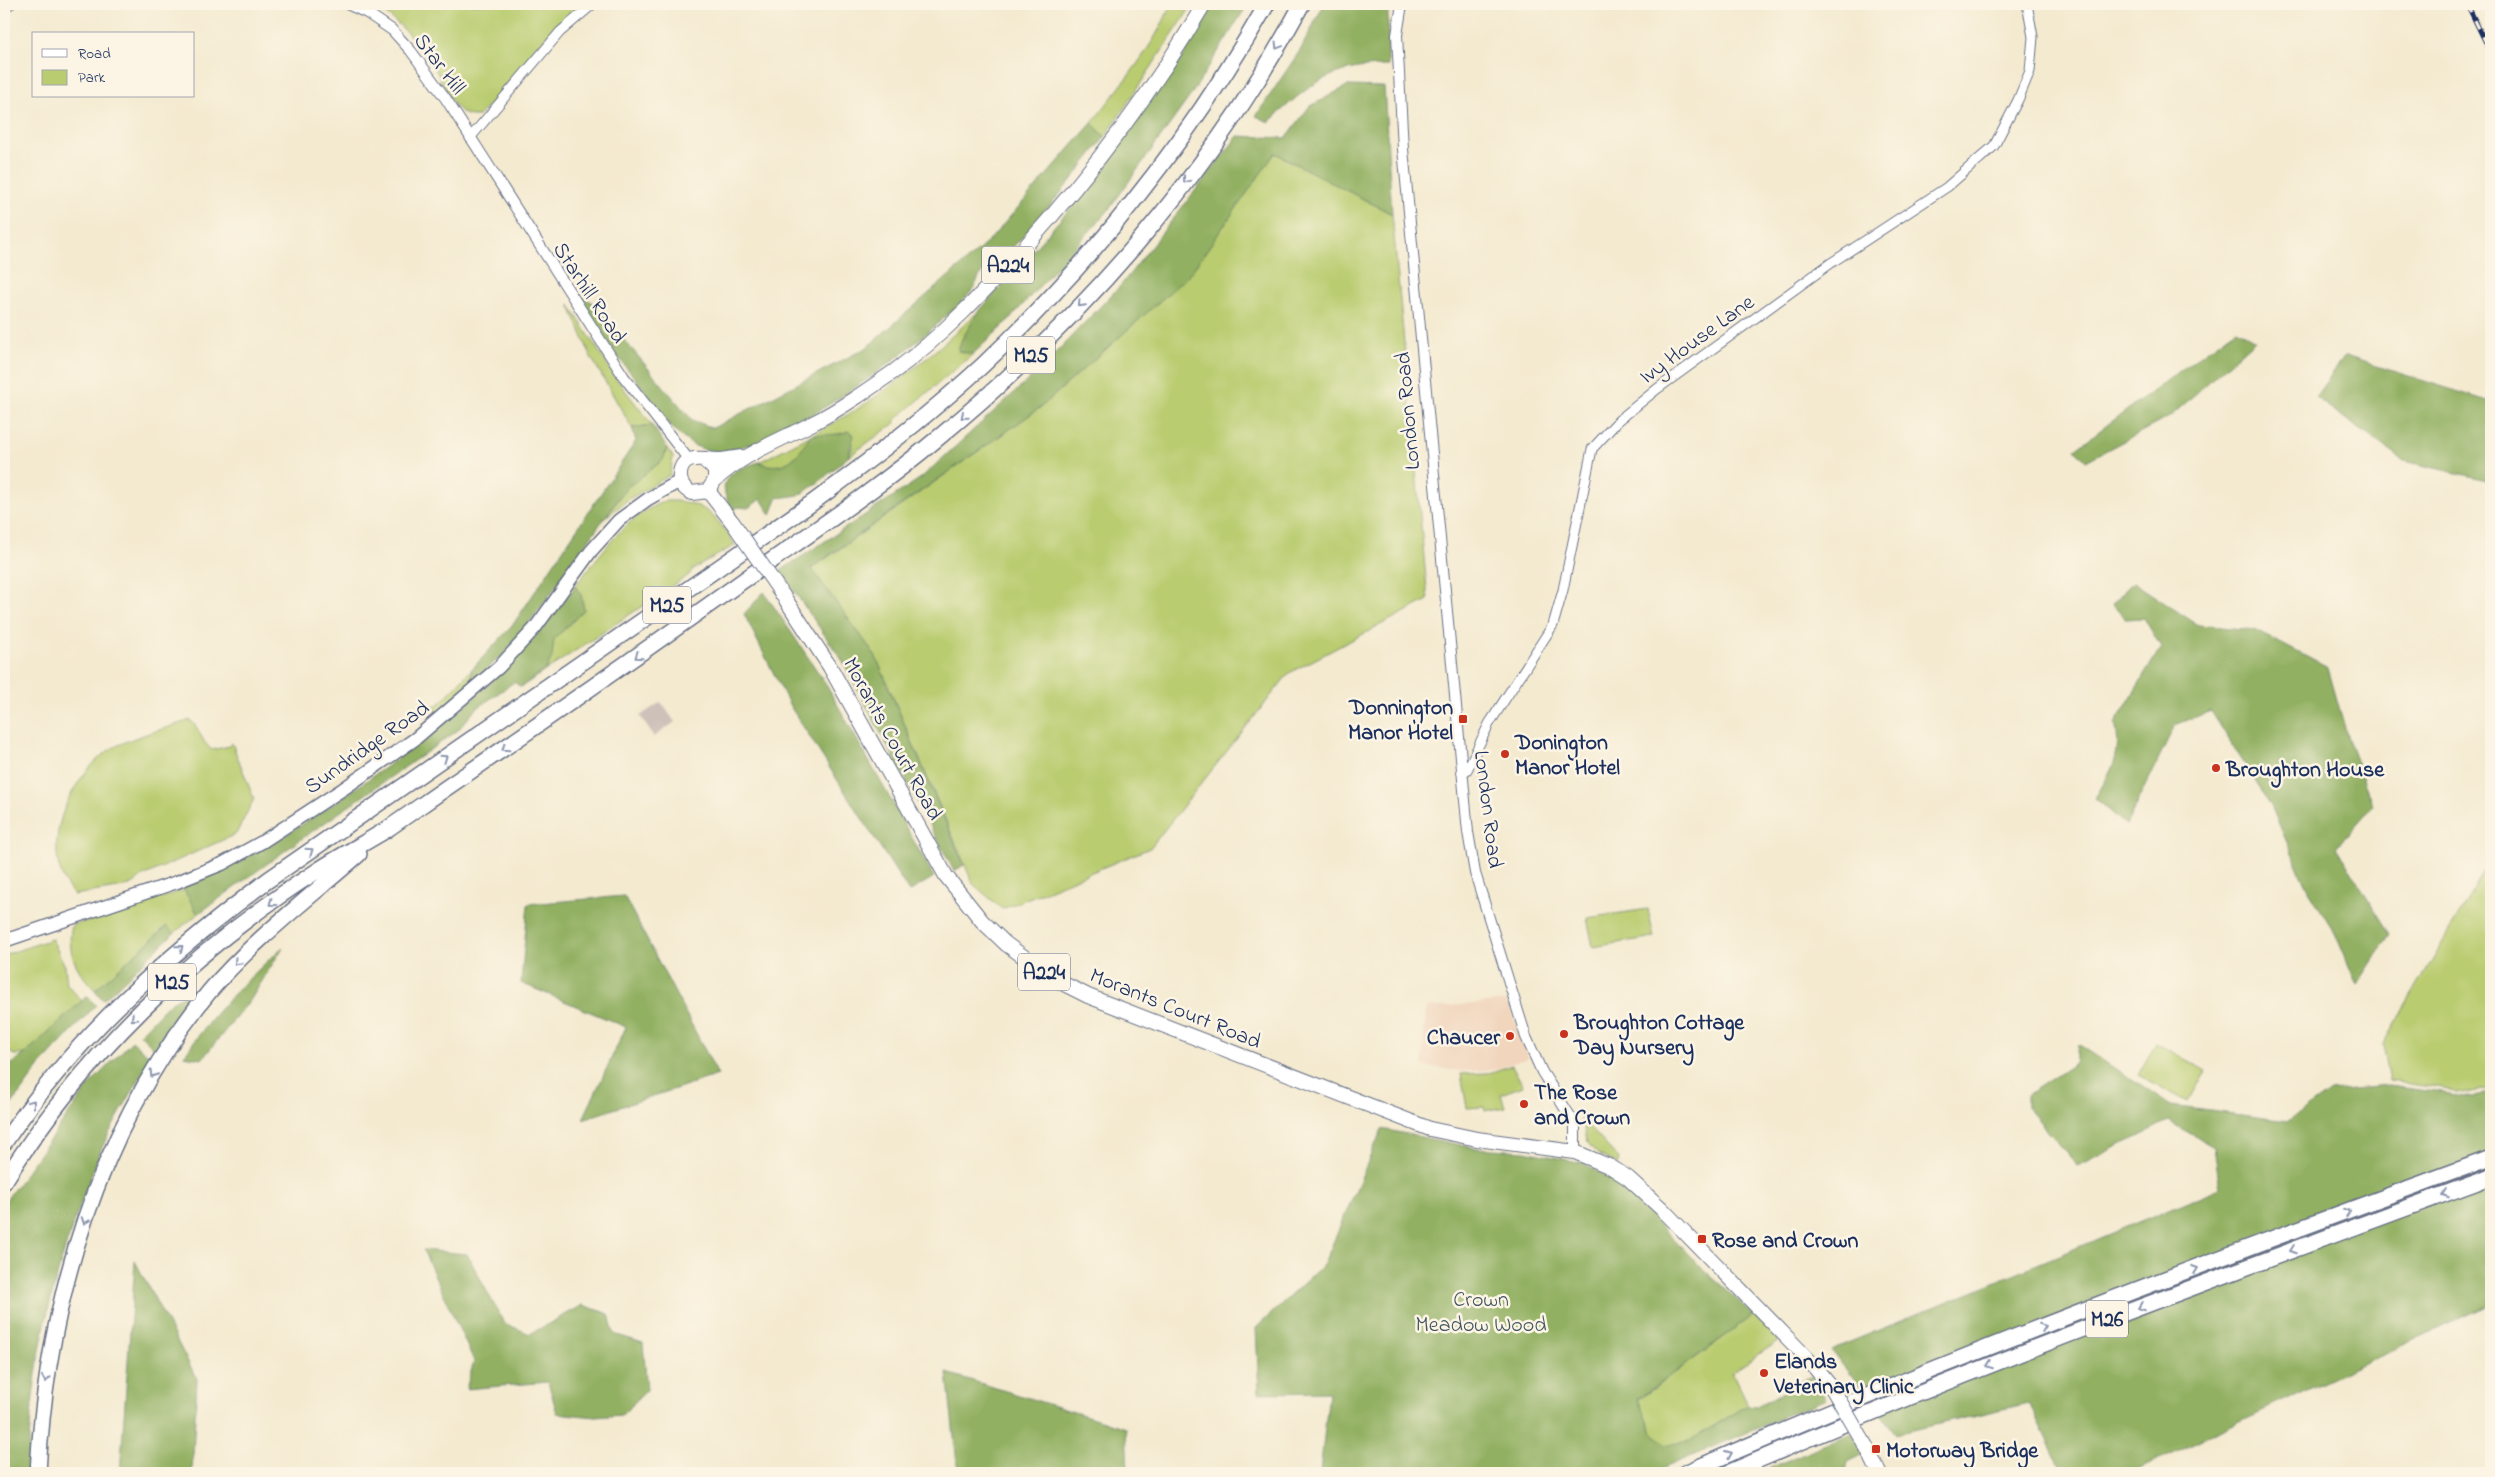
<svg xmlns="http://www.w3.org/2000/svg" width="2495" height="1477" font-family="'Indie Flower',sans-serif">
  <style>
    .built { fill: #f1d5bd }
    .industrial { fill: #cec1ba }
    .green { fill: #b9cc70; stroke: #6a7e67 }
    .forest { fill: #92b062; stroke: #567060 }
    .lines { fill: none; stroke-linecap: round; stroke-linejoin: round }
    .minor-casing { stroke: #677086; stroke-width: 11 }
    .tertiary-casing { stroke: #677086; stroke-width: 12 }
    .secondary-casing { stroke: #677086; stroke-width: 15 }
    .primary-casing { stroke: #677086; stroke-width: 16 }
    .motorway-casing { stroke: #677086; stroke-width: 18 }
    .minor { stroke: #fff; stroke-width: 9 }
    .tertiary { stroke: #fff; stroke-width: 10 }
    .secondary { stroke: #fff; stroke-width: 12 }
    .primary { stroke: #fff; stroke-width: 14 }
    .motorway { stroke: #fff; stroke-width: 15 }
    .rail-casing { stroke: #1b2f5e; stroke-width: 5 }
    .rail { stroke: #fcf5e5; stroke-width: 3; stroke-dasharray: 9; stroke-linecap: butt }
    .primary-bridge-casing { stroke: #677086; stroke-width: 16; stroke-linecap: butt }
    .primary-bridge { stroke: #fff; stroke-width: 14 }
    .oneway { stroke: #8d97ae }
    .poi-dot { fill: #c8321e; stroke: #fcf5e5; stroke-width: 2 }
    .labels { text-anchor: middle; stroke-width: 5; stroke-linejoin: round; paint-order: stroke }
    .shield { fill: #fcf5e5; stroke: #5e6a86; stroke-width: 1 }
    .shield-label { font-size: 21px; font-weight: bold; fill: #1b2f5e }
    .street-label { font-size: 22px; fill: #1b2f5e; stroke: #fcf5e5 }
    .poi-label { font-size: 22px; font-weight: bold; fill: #1b2f5e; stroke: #fcf5e5; text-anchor: start }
    .park-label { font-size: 22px; fill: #425662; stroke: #fcf5e5 }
  </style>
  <rect width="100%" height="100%" fill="#fcf5e5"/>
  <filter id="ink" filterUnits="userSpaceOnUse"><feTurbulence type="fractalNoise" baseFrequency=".02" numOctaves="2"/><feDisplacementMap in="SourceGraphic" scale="10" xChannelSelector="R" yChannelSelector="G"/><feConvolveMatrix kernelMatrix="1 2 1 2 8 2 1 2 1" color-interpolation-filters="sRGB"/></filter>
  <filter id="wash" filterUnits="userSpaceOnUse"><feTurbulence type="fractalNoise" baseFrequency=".0096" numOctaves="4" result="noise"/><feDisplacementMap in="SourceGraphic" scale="20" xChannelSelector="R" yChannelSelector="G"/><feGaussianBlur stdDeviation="1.12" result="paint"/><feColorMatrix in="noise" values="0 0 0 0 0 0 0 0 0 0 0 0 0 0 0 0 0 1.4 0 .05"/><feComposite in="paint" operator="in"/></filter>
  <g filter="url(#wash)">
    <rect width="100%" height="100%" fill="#f4ead0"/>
    <path class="built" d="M1508,1001L1528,1058L1492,1070L1462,1071L1422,1066L1426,1008Z"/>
    <path class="industrial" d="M661,702L675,722L654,737L640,716Z"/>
    <path class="green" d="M372,4H583C541,33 515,81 478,116C471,116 466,116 460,111C451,103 444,85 438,74C421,46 400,21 372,4Z
      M1171,4H1193L1105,137L1092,123C1120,86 1154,48 1171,4Z
      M1275,153L1392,214L1428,600L1289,673L1150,848L1002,909L973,884L875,655L811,569L1041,407L1189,275Z
      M569,304L615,377L652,425L632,428L591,357Z
      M980,310L962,339L958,351L973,354L895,420V423L848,457L853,446L848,431C835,438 823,433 810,435C798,457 785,474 759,462C800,441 843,420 880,394C916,368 949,340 980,310Z
      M667,448L673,457L670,475L629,499L607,516L625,489L663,460Z
      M666,501C703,500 716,515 735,545L692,570L689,575L521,687L531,678L554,639L584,610L581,595L575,586C601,555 625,515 666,501Z
      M471,670L473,681L437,713L433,707L441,702Z
      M190,720C200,727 200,741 212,750L229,746L232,743L254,799L236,834L143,876L130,886L74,895C37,852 65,785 105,753C125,738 165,729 190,720Z
      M2486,868L2491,876V1090L2470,1093L2390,1081L2383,1044Z
      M184,890L198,914L174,933L167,926L95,990C76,970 66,953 72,925L103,917Z
      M1648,909L1654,937L1593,947L1587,918Z
      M52,939L65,966L67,984L82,1001L25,1054L14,1055L4,1048V955Z
      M2156,1043L2206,1071L2188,1102L2138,1075Z
      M1512,1065L1523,1086L1501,1094L1505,1107L1485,1111L1484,1107L1467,1108L1461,1074L1489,1073Z
      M1581,1118L1619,1159L1618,1164C1589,1151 1589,1149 1581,1118Z
      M1754,1315L1779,1341L1732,1372L1748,1405L1689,1442L1666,1445L1651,1430L1638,1400Z"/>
    <path class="forest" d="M1215,4H1248L1191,95L1107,212L1008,321L973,354L958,351L962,339L980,310L1083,194L1182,58Z
      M1324,4H1388V66C1330,66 1310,84 1269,122L1256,116L1301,49Z
      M1347,86L1384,87L1392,214L1275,153L1189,275L1041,407L811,568L875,655L964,865L954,871L842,660L780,571L921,478L1038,371L1122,284L1238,136L1286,138L1309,107Z
      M1092,123L1105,137C1069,185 1030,230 988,274L985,270C978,276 978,281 973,289C966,300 938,323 927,333C887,368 760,461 707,450C676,443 659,409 641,386C621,359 590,327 579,296L592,302L692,420L713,428L866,348L988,242Z
      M2236,329L2255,340L2171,416L2086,461L2075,449Z
      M2345,356L2491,402V481L2404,461L2315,397Z
      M652,425L667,448L663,460L625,489L539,610L504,654L473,681L471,670L512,626L636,441L632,428Z
      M848,431L854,435L848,457L820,481L800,495L777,498L771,515L761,499L748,508L738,507L733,511C713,479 730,471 759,462C785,473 798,457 810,435C823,433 835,437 848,431Z
      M2133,582L2198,625L2255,630L2328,668L2348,739L2373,806L2336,847L2390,934L2357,985L2335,933L2306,886L2271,806L2211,711L2175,725L2126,825L2095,798C2111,772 2123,754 2115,724L2161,647L2144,618L2125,619L2112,604Z
      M575,586L581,595L584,610L554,639L552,657L546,669L521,687L514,682L476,709L457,731L297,842L198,914L184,890L185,885C248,862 305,824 359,786C444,726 514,672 575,586Z
      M764,592L824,681L934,877L909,892L790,706L744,614Z
      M624,896L718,1075L583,1119L626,1027L521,983L528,904Z
      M167,926L174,933L103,1000L95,990Z
      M283,947L251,999L202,1059L184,1056C212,1014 245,981 283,947Z
      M189,992H195L157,1051L140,1034L170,1003Z
      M87,996L96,1005L42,1063L4,1115V1093L7,1089L8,1066L25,1054Z
      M132,1041L151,1058C136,1086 119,1113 105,1141C98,1156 93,1172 87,1187C51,1277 29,1376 28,1473H4V1203L91,1083Z
      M2078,1044L2171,1106L2288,1121L2330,1091L2389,1086L2473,1097L2491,1094V1304L2129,1473H2063L2029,1403L1896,1434L1831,1350L2220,1188L2214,1147L2168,1121L2078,1166L2027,1107V1095L2075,1063Z
      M1382,1129L1475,1148L1525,1151L1583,1163L1618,1183L1702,1268L1754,1315L1638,1399L1651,1430L1666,1445L1689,1441L1748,1405L1758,1406L1811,1376L1826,1399L1652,1473H1320L1329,1392L1259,1393L1256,1328L1324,1264Z
      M423,1250L467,1254L504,1323L530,1334L583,1305L609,1314L614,1334L643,1343L647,1390L622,1415L595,1417L557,1413L548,1382L466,1389L474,1361Z
      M135,1261L197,1379L192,1473H120Z
      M947,1373L1126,1428L1128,1473H958Z
      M1851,1433L1864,1454L1848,1462L1846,1471L1843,1473H1758Z"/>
  </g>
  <g filter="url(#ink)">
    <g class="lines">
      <g class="minor-casing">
        <path id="minor" d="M470,138L560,32L593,4
          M1462,773L1467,770L1489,724L1553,625L1563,590L1592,449L1619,420L1657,389L1831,263L1947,187L1994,146L2018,100L2030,71L2033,37L2027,4"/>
      </g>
      <g class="tertiary-casing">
        <path id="tertiary" d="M347,4L367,13L392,30L411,51L446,99L624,377L689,460
          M1402,4L1397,35L1403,149L1468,832L1475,873L1526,1037L1542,1072L1575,1124V1152
          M4,5L10,4"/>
      </g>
      <g class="secondary-casing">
        <path id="secondary" d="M4,941L177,882L222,864L262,842L343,789L415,739L499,667L535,628L591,551L619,520L648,499L680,481"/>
      </g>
      <g class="primary-casing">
        <path id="primary" d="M703,459L715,470V480L708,491L692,493C684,489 679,483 680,474C682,451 708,461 722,460C729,459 735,458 742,457
          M715,480C743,454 779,441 813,423C842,408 869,389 896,370C942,336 983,293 1022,250C1090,174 1153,92 1204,4
          M708,491L733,523
          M782,594L830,667L946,876L982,921L1006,944L1056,980L1088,996L1430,1129L1477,1139L1575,1152L1611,1167L1628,1178L1662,1209L1806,1357L1832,1388
          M1867,1448L1879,1473"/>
      </g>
      <g class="motorway-casing">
        <path id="motorway" d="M4,1143C77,1035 164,958 268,880L812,503C871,460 929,415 983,365C1095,259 1191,137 1267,4
          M4,1182C82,1056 192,951 317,871C340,856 363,844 386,830C408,815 430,799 452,784C550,717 647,649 744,580C809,534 876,490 938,438C1083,319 1213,170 1302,4
          M38,1473C46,1302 99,1126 209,992C253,940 308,899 359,854
          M1685,1473C1949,1358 2220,1257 2491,1158
          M1728,1473C1978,1365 2235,1271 2491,1177"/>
      </g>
      <use href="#minor" class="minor"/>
      <use href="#tertiary" class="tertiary"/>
      <use href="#secondary" class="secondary"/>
      <use href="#primary" class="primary"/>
      <use href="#motorway" class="motorway"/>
      <g class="rail-casing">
        <path id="rail" d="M2467,4L2491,53"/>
      </g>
      <use href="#rail" class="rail"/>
      <g class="primary-bridge-casing">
        <path id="primary-bridge" d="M733,523L782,594
          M1832,1388L1867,1448"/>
      </g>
      <use href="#primary-bridge" class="primary-bridge"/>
    </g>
    <defs><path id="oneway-chevron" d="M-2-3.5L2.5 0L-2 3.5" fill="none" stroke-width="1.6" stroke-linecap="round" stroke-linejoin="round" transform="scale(1.25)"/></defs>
    <g class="oneway">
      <use href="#oneway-chevron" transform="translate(1278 46) rotate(121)"/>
      <use href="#oneway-chevron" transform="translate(1186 180) rotate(127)"/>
      <use href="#oneway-chevron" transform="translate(1081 304) rotate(133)"/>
      <use href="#oneway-chevron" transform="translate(964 416) rotate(139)"/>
      <use href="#oneway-chevron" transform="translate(638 656) rotate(145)"/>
      <use href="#oneway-chevron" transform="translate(505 748) rotate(145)"/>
      <use href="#oneway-chevron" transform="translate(444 758) rotate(-35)"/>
      <use href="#oneway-chevron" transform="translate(310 851) rotate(-35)"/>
      <use href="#oneway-chevron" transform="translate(272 903) rotate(144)"/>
      <use href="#oneway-chevron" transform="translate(180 948) rotate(-40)"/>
      <use href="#oneway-chevron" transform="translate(237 962) rotate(133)"/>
      <use href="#oneway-chevron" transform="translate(134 1018) rotate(136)"/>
      <use href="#oneway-chevron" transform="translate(153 1074) rotate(122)"/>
      <use href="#oneway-chevron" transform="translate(32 1103) rotate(-53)"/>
      <use href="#oneway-chevron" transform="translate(2445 1194) rotate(160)"/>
      <use href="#oneway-chevron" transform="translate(2347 1212) rotate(-20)"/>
      <use href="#oneway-chevron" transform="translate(85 1221) rotate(110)"/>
      <use href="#oneway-chevron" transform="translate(2293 1250) rotate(160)"/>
      <use href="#oneway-chevron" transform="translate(2195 1269) rotate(-20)"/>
      <use href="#oneway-chevron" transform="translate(2141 1307) rotate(159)"/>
      <use href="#oneway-chevron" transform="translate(2043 1327) rotate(-21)"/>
      <use href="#oneway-chevron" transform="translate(1989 1365) rotate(159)"/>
      <use href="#oneway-chevron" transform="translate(46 1379) rotate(98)"/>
      <use href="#oneway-chevron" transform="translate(1729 1454) rotate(-23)"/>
    </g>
  </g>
  <g class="poi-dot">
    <rect x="1458" y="714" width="10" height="10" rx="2.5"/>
    <circle cx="1505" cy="754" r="5"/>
    <circle cx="2216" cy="768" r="5"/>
    <circle cx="1564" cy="1034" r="5"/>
    <circle cx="1510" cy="1036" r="5"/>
    <circle cx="1524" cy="1104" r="5"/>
    <rect x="1697" y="1234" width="10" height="10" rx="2.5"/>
    <circle cx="1764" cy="1373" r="5"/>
    <rect x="1871" y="1444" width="10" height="10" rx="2.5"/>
  </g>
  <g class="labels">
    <g class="shield">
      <rect x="982" y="246.5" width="52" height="37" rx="4"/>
      <rect x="1007" y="336.5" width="48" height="37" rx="4"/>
      <rect x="643" y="586.5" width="48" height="37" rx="4"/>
      <rect x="1018" y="953.5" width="52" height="37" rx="4"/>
      <rect x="148" y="963.5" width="48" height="37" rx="4"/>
      <rect x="2086" y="1300.5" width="42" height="37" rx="4"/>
    </g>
    <g class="shield-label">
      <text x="1008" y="272">A224</text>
      <text x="1031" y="362">M25</text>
      <text x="667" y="612">M25</text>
      <text x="1044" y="979">A224</text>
      <text x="172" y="989">M25</text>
      <text x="2107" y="1326">M26</text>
    </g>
    <g class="street-label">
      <text transform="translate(441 63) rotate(53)" y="8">Star Hill</text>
      <text transform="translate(591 292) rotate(57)" y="8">Starhill Road</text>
      <text transform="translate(1696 338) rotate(-36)" y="8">Ivy House Lane</text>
      <text transform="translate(1406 411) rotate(-95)" y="8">London Road</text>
      <text transform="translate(894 738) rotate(61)" y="8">Morants Court Road</text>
      <text transform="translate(366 746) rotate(-35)" y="8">Sundridge Road</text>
      <text transform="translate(1490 809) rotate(83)" y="8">London Road</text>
      <text transform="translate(1176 1007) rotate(22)" y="8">Morants Court Road</text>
    </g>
    <g class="poi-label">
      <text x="1453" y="714" text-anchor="end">Donnington<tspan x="1453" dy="25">Manor Hotel</tspan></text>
      <text x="1515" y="749">Donington<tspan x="1515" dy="25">Manor Hotel</tspan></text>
      <text x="2226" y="776">Broughton House</text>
      <text x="1574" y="1029">Broughton Cottage<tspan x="1574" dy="25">Day Nursery</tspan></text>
      <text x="1500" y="1044" text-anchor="end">Chaucer</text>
      <text x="1534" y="1099">The Rose<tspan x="1534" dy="25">and Crown</tspan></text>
      <text x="1712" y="1247">Rose and Crown</text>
      <text x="1774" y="1368">Elands<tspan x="1774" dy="25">Veterinary Clinic</tspan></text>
      <text x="1886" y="1457">Motorway Bridge</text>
    </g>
    <g class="park-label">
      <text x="1481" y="1306">Crown<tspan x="1481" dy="25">Meadow Wood</tspan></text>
    </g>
  </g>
  <rect width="2495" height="1477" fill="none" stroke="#fcf5e5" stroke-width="20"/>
  <rect x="32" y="32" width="162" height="65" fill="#fcf5e5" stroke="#a2a6af"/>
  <rect x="42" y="49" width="25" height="8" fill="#ffffff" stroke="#a2a6af"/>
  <text x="78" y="58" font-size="15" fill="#1b2f5e">Road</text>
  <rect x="42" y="70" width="25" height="15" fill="#b9cc70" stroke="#a2a6af"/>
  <text x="78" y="82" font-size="15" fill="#1b2f5e">Park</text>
</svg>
